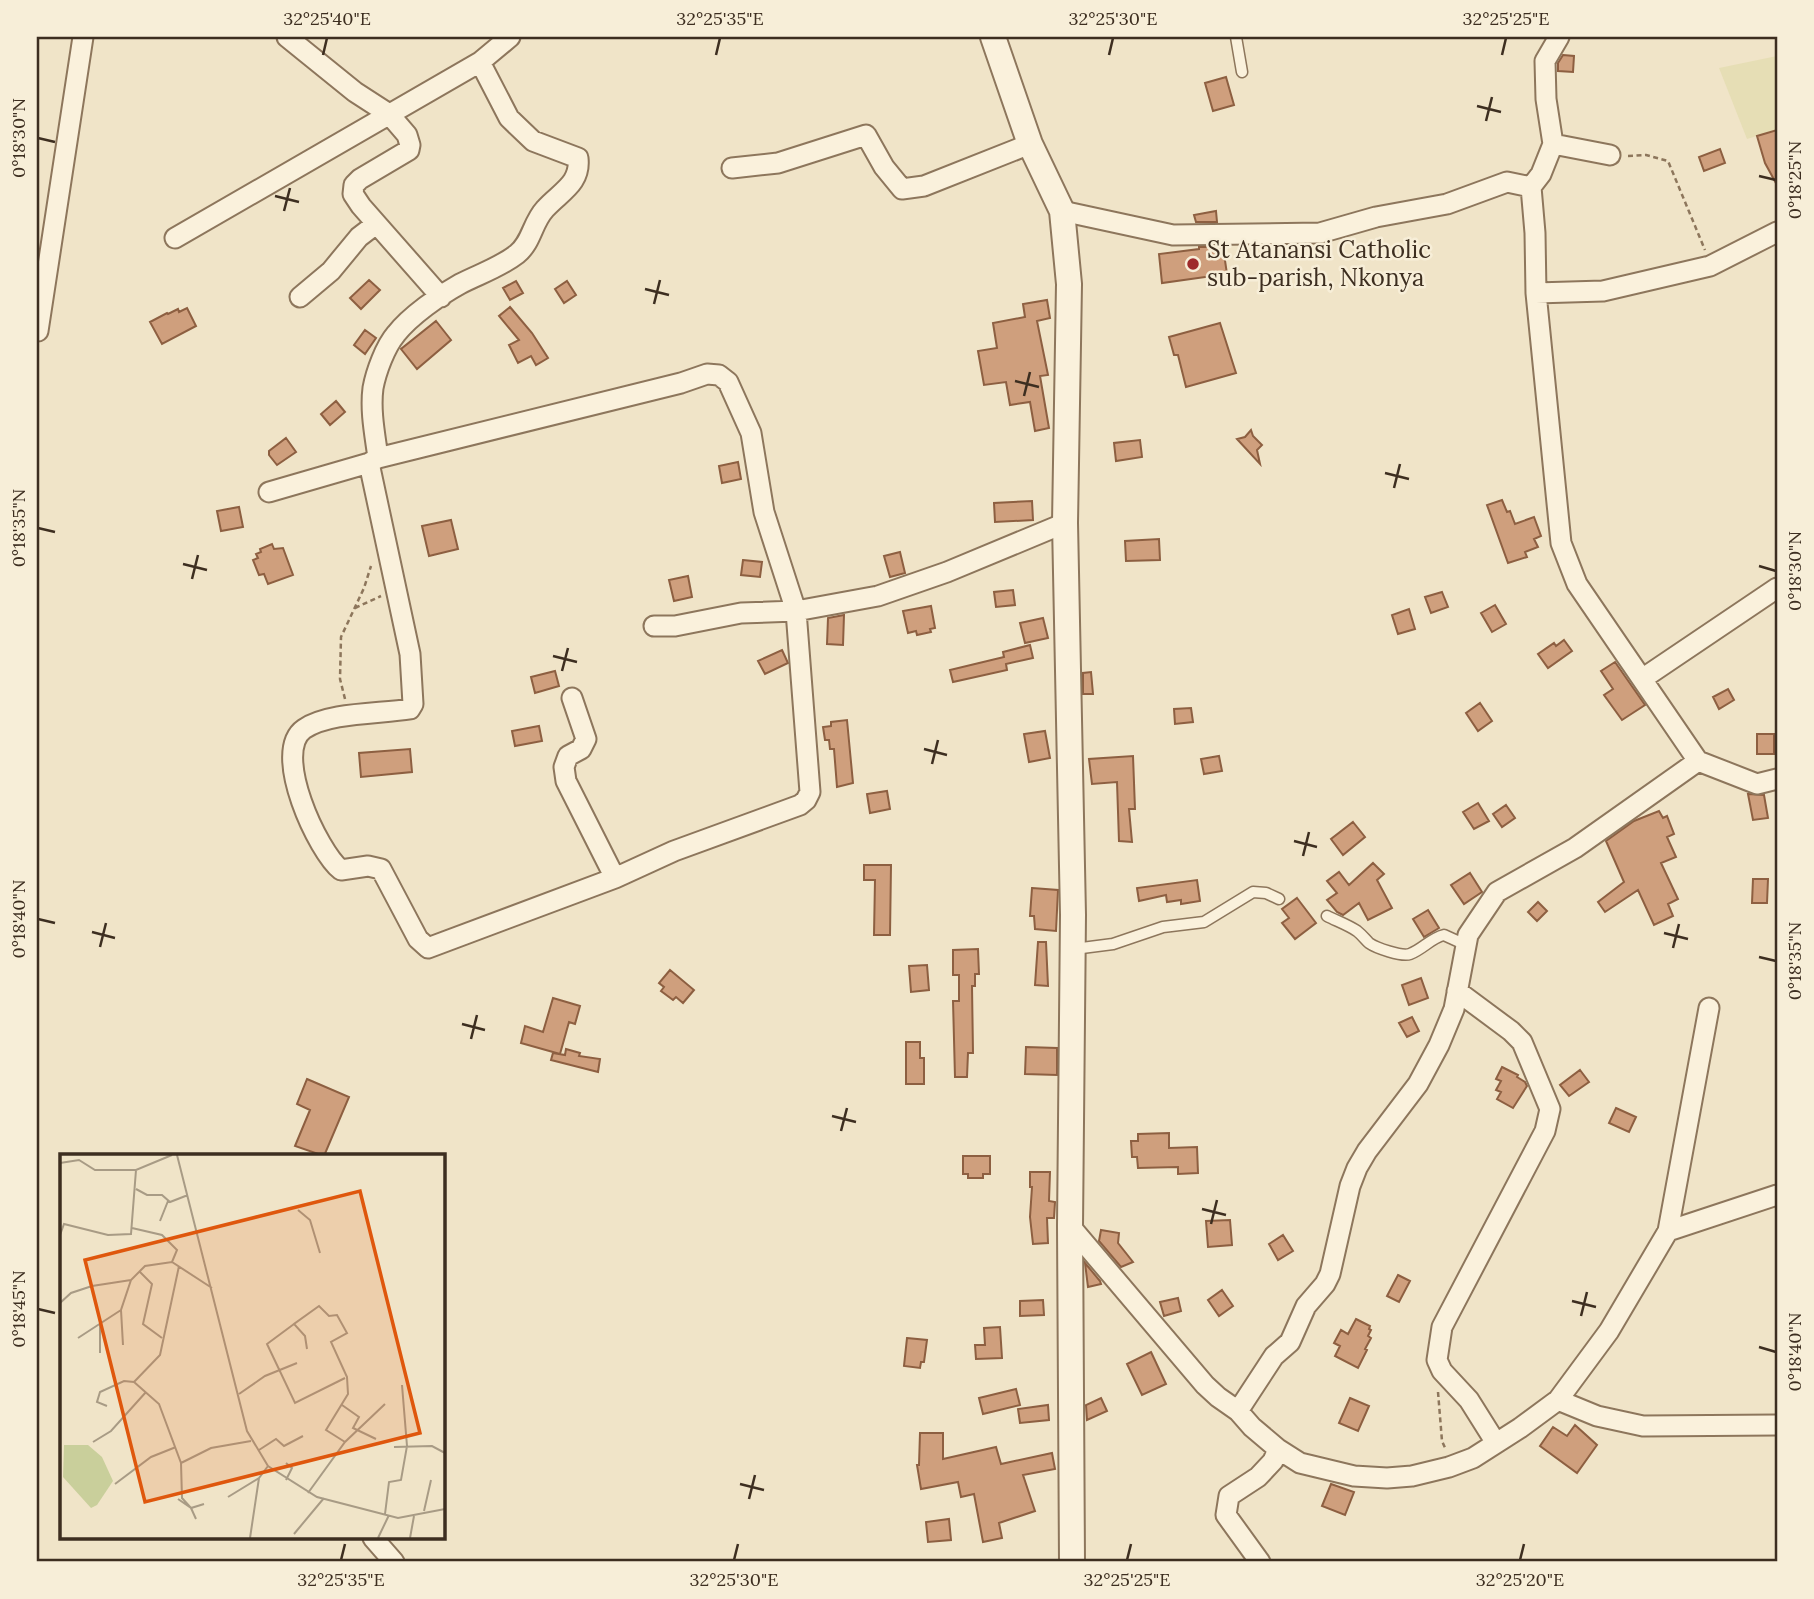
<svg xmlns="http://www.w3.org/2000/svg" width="1814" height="1599" font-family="Lora,serif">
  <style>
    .farmland { fill: #e6deb5 }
    .building { fill: #cf9f7d; stroke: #8d5f41; stroke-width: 2 }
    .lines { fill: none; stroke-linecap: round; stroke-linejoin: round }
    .service-casing { stroke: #8d765c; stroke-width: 13 }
    .minor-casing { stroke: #8d765c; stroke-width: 23 }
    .tertiary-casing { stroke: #8d765c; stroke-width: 28 }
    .path { stroke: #8d765c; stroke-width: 2.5; stroke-dasharray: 5 3.5; stroke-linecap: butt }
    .service { stroke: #faf1dc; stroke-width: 10 }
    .minor { stroke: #faf1dc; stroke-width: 19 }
    .tertiary { stroke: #faf1dc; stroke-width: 24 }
    .ticks { fill: none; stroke: #3d2e20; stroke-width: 2.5 }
    .poi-dot { fill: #9e2a2b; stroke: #f7eed8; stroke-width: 2.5 }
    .labels { text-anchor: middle; stroke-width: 5; stroke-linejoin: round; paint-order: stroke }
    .poi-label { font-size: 24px; fill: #3d2e20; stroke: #f7eed8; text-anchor: start }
    .inset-road { fill: none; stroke: #a89b85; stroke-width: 2 }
    .view { fill: #df570d; fill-opacity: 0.15; stroke: #df570d; stroke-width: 3.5 }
    .inset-edge { fill: none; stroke: #3d2e20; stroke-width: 3.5 }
    .neatline { fill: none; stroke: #3d2e20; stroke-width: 2.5 }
    .ticks-label { font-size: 18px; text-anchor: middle; fill: #3d2e20 }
  </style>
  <rect width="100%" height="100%" fill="#f0e4c8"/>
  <path class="farmland" d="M1777,56V130L1747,139L1719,68Z"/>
  <path class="building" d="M1563,55L1574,56L1573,72L1558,71V63Z
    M1226,77L1234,105L1213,111L1205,83Z
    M1777,130V185L1765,163L1757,136Z
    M1720,149L1725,163L1704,171L1699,157Z
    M1216,211L1217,222H1196L1194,215Z
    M1199,247H1223L1227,274L1162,283L1159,254L1199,249Z
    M369,280L380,290L361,309L350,298Z
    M516,281L523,293L510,300L503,288Z
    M567,281L576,295L564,303L555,289Z
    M1047,300L1050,318L1037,321L1048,375L1040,376L1049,428L1035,431L1030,402L1010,405L1006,382L984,385L978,351L997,348L993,323L1025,317L1023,304Z
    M510,307L532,333L548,358L536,365L531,356L518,363L509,345L519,340L499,316Z
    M187,308L196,326L162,344L150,322L167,313L168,314L178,309L179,312Z
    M436,321L451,340L417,369L401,349Z
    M1220,323L1236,373L1186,387L1178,355H1174L1169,337Z
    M365,330L376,338L365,354L354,345Z
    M336,401L345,412L330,425L321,414Z
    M1251,430L1253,436L1262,445L1257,450L1260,464L1237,439L1245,437Z
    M286,438L296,452L277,465L269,455V451Z
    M1140,440L1142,457L1116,461L1114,443Z
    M738,462L741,479L722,483L719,466Z
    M1502,500L1507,512L1510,511L1515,524L1534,517L1541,536L1534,539L1538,547L1525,552L1527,557L1508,563L1487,505Z
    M1032,501L1033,520L995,522L994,503Z
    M239,507L243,527L221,531L217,511Z
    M451,520L458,549L429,556L422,526Z
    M1159,539L1160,560L1126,561L1125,541Z
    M272,544L274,549L283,548L293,575L268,584L264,574L259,575L253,560L258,558L256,554L261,552L260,549Z
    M900,552L905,573L890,577L884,556Z
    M743,560L762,562L760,577L741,575Z
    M688,576L692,597L674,601L669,580Z
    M1013,590L1015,605L996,607L994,592Z
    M1442,592L1448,607L1431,613L1425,597Z
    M1495,605L1506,624L1492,632L1481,613Z
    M931,606L935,628L930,629L931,632L917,635L916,631L908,633L903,611Z
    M1409,609L1415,629L1398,634L1392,615Z
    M844,615L843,645L827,644L828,618Z
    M1043,618L1048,638L1025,643L1020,623Z
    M1564,640L1572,651L1548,668L1538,654L1554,643L1556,646Z
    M1030,645L1033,658L1006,664L1007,670L953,682L950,670L1004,657L1003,652Z
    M782,650L788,663L765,674L758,661Z
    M1615,662L1645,705L1622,720L1604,695L1613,689L1601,671Z
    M555,671L559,686L535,693L531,677Z
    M1091,672L1093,694H1083V673Z
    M1728,689L1734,700L1719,709L1713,697Z
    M1480,703L1492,721L1478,731L1466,713Z
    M1191,708L1193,722L1175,724L1174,709Z
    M847,720L853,783L837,787L834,749H830L829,740H825L823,727L831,726V722Z
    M539,726L542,741L515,746L512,731Z
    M1045,731L1050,758L1029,762L1024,734Z
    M1757,734H1774V754H1757Z
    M410,749L412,772L361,777L359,753Z
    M1133,756L1135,809H1129L1132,842L1119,841L1117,782L1092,784L1089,759Z
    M1219,756L1222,771L1204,774L1201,759Z
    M887,791L890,809L870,813L867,794Z
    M1748,794L1764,795L1768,818L1753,820Z
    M1478,803L1489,821L1474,829L1463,812Z
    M1506,805L1515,818L1502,827L1493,814Z
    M1659,811L1663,818L1667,816L1674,834L1667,837L1676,857L1661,863L1678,899L1668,904L1673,916L1654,925L1638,890L1605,912L1598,902L1624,882L1606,841L1634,821Z
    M1353,822L1365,837L1343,855L1331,839Z
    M1373,863L1384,874L1377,880L1392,908L1368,920L1359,903L1343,915L1337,912L1327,900L1337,893L1327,881L1339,872L1349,885Z
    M864,865H891L890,935H874L875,880H864Z
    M1470,873L1482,892L1464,904L1451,885Z
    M1753,879H1768L1767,903H1752Z
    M1197,880L1200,901L1181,904V900L1167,902L1166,895L1139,901L1137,888Z
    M1032,888L1058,890L1056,931L1035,929L1034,916H1030Z
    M1297,898L1316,923L1295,939L1282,923L1289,918L1282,909Z
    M1538,902L1547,911L1537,921L1528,912Z
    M1428,910L1439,928L1424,937L1413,919Z
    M1038,942H1046L1048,986L1035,985Z
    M978,949L979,974H975V986H972L973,1053H968L967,1077H955L953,1001H959V975H953V950Z
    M927,965L929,990L911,992L909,966Z
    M670,970L694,990L683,1003L676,997L673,1000L661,991L664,987L659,983Z
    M1421,978L1428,998L1409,1005L1402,985Z
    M553,998L580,1006L575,1024L569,1022L560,1054L521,1043L525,1026L543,1032Z
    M1412,1017L1419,1031L1407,1037L1399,1023Z
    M906,1042H920V1058H924V1084H906Z
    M1026,1047L1057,1048V1075L1025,1074Z
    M566,1049L580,1053L579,1056L600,1059L598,1072L551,1060L553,1053L565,1055Z
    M1502,1067L1518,1075L1517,1077L1525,1082L1527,1086L1513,1108L1497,1099L1501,1092L1496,1090L1501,1081L1496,1079Z
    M1580,1070L1589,1082L1569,1096L1560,1085Z
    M307,1079L349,1097L324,1156L295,1146L310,1110L297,1104Z
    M1616,1108L1636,1117L1629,1132L1609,1123Z
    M1169,1133V1148L1197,1147L1198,1173L1178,1174V1167L1138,1168L1137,1157H1132L1131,1141H1138V1134Z
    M963,1156H990V1174H983V1178H968V1174H963Z
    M1030,1172H1050L1049,1201L1055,1202L1054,1218H1047L1048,1243L1033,1244L1030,1217L1032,1187H1030Z
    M1230,1220L1232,1245L1208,1247L1206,1221Z
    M1101,1230L1119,1233L1118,1243L1133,1262L1121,1267L1099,1241Z
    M1283,1235L1293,1251L1278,1260L1269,1244Z
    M1085,1263L1100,1281L1101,1284L1088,1287Z
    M1398,1275L1410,1281L1399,1302L1387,1296Z
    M1222,1290L1233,1306L1219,1316L1208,1300Z
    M1178,1298L1181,1311L1164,1316L1160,1302Z
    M1043,1300L1044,1315L1020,1316V1301Z
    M1356,1319L1370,1326L1369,1329L1371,1330L1368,1336L1371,1338L1365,1349L1367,1350L1358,1368L1335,1356L1340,1346L1334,1343L1341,1330L1348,1334Z
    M1000,1327L1002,1358L976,1359L975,1345H985L984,1328Z
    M907,1338L927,1340L924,1362H921L920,1368L904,1366Z
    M1151,1352L1166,1384L1142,1395L1127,1364Z
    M1016,1389L1020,1405L983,1414L979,1398Z
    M1101,1398L1107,1411L1087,1420L1086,1405Z
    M1350,1398L1369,1406L1358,1431L1339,1423Z
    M1048,1405L1049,1420L1020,1423L1018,1409Z
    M1575,1425L1597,1445L1577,1473L1540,1446L1553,1427L1567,1436Z
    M920,1433H943V1459L996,1447L1001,1464L1052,1453L1055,1469L1023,1475L1035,1511L999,1523L1002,1538L983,1542L974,1494L961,1497L958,1482L921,1489L917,1465H919Z
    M1331,1484L1354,1492L1345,1515L1322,1506Z
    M949,1519L951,1540L928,1542L926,1522Z"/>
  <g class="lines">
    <g class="service-casing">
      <path id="service" d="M1236,37L1242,72
        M1327,916C1337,921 1348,925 1357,931C1362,935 1365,939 1369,943C1376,948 1402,957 1410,954C1423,949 1431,938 1444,935L1466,945
        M1074,949L1113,944L1163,927L1204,922L1253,892L1266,893L1279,899"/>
    </g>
    <g class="minor-casing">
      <path id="minor" d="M287,37L355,92L389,114L407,135L410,145L409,150L360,179L354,185L353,194L361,206L441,297
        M1559,37L1545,61L1546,99L1553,144L1541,174L1531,187L1535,233L1536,293L1561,543L1577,584L1698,761L1757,784L1777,779
        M480,62L509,118L533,141L578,158C581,184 560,192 545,209C532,223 532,242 517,254C499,268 479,274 460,284C440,295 410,316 396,334C385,347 376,372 373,388C370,411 375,435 378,458L369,463L410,654L413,704L410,709C380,714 329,712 304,729C271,752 318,852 341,870L368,866L381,869L418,939L428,948L615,878L566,781L564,767L568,756L581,749L586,739L572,698
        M1553,144L1610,155
        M732,168L778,163L866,135L884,167L902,189L924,186L1030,144
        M1062,211L1173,235L1320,233L1376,217L1447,204L1507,182L1531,187
        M175,238L480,62L510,37
        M1536,293L1603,291L1710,266L1777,232
        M300,297L331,271L359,237L376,224
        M38,331L83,37
        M378,458L681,383L707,374L719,375L728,382L751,433L764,512L796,611L810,792L806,800L800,805L674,851L615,878
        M269,492L369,463
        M654,626H675L741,613L796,611L878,596L947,572L1065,523
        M1642,679L1777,588
        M1457,991L1511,1031L1522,1042L1550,1109L1545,1131L1442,1327L1437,1360L1442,1371L1469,1400L1496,1443
        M1070,1226L1205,1385L1218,1397L1238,1411L1252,1427L1278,1449L1300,1463L1354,1476L1387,1478L1412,1476L1449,1467L1473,1458L1520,1428L1558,1400L1609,1331L1668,1231L1709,1008
        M1668,1231L1777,1195
        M1558,1400L1597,1416L1643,1426L1777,1425
        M1238,1411L1274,1356L1290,1342L1306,1306L1325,1284L1330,1274L1350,1186L1357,1168L1367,1151L1418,1084L1439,1045L1454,1009L1468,935L1497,892L1575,848L1698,761
        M373,1538L394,1562
        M1260,1562L1226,1515L1229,1496L1258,1477L1273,1461L1278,1449"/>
    </g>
    <g class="tertiary-casing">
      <path id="tertiary" d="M993,37L1030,144L1062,211L1069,284L1065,523L1073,915L1070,1226L1072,1562"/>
    </g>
    <path class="path" d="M1628,156L1646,155L1668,161L1705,250
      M355,608L381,596
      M345,699L340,679L341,637L364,588L371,566
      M1438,1392L1442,1441L1446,1450"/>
    <use href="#service" class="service"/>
    <use href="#minor" class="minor"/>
    <use href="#tertiary" class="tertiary"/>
  </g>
  <path class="ticks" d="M323,55L327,38M716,55L720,38M1109,55L1113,38M1502,55L1506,38M1477,106L1501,112M1486,121L1492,97M38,138L55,142M1759,176L1776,180M275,196L299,202M284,211L290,188M645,289L669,295M654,304L660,280M1015,381L1039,387M1024,396L1030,372M1385,473L1409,479M1394,488L1400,464M38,528L55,532M183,564L207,570M1759,566L1776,571M192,579L198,555M553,656L577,662M562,671L568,648M924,749L947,755M932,764L938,740M1294,841L1317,847M1303,856L1309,832M38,919L55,923M92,932L115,938M1664,933L1688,939M100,947L106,923M1673,948L1679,924M1759,957L1776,961M462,1024L485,1030M471,1039L477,1015M832,1116L856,1122M841,1131L847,1108M1202,1209L1226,1215M1211,1224L1217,1200M1572,1301L1596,1307M38,1309L55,1313M1581,1316L1587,1292M1759,1347L1776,1352M740,1484L764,1490M749,1499L755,1475M341,1560L345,1544M734,1560L738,1544M1127,1560L1131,1544M1520,1560L1524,1544"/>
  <circle class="poi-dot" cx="1193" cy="264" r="7"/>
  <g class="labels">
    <g class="poi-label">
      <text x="1207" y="258">St Atanansi Catholic<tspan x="1207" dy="28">sub-parish, Nkonya</tspan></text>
    </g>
  </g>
  <g transform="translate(60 1154)">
    <rect width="385" height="385" fill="#f0e4c8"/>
    <path d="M4,291H28L42,303L53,327L37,351L31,354L3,323Z" fill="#c9cf9b"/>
    <path class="inset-road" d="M117,1L187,277L208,312L257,343L338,364L385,355M0,9L19,6L35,16H76L112,1M76,35L87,41H102L110,48L128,41M238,56L250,66L260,99M100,67L108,47M72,74L102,81L117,96L112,108M0,81L4,70L48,81L71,80L76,16M79,117L92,130L83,170L102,184M0,149L11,139L32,132L71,126M40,169V199M234,170L207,190L235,249L285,224M18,184L61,156M63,191L61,156L71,126L85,112L112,108L152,134M247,195L245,182L234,170L259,152L269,162L277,161L287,179L271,188L287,223L288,240L266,276L285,288M74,228L100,201L119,112M179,240L205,222L237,209M282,251L299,263L293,274L316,285M47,252L37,248L40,238L64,227L74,228L99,250L121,309L122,344L131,354L144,350M33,288L51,277L86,238M334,293L372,292L385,299M199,296L216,285L224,292L243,282M121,309L151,294L191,287M226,326L232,314L226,309M55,330L91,303L116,293M248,339L285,288L325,250M168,343L199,324L208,312M118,345L131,354L136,365M364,357L371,326M325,360L329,328L341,326L347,292L342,231M234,380L264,344M190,384L199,324M318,384L329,361M350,384L354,362"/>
    <path class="view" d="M300,37L360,279L85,348L25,106Z"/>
    <rect width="385" height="385" class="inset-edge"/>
  </g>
  <rect width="1814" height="1599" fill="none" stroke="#f7eed8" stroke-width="77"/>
  <rect x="38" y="38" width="1738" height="1522" class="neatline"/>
  <g class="ticks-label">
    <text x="327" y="25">32°25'40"E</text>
    <text x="720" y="25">32°25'35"E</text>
    <text x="1113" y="25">32°25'30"E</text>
    <text x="1506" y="25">32°25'25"E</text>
    <text transform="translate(19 138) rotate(-90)" y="6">0°18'30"N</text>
    <text transform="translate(1795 180) rotate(-90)" y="6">0°18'25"N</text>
    <text transform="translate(19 528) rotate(-90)" y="6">0°18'35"N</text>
    <text transform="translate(1795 571) rotate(-90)" y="6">0°18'30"N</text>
    <text transform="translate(19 919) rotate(-90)" y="6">0°18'40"N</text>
    <text transform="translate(1795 961) rotate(-90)" y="6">0°18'35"N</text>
    <text transform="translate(19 1309) rotate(-90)" y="6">0°18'45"N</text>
    <text transform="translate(1795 1352) rotate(-90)" y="6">0°18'40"N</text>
    <text x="341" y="1586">32°25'35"E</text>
    <text x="734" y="1586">32°25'30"E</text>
    <text x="1127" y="1586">32°25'25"E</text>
    <text x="1520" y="1586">32°25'20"E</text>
  </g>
</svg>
